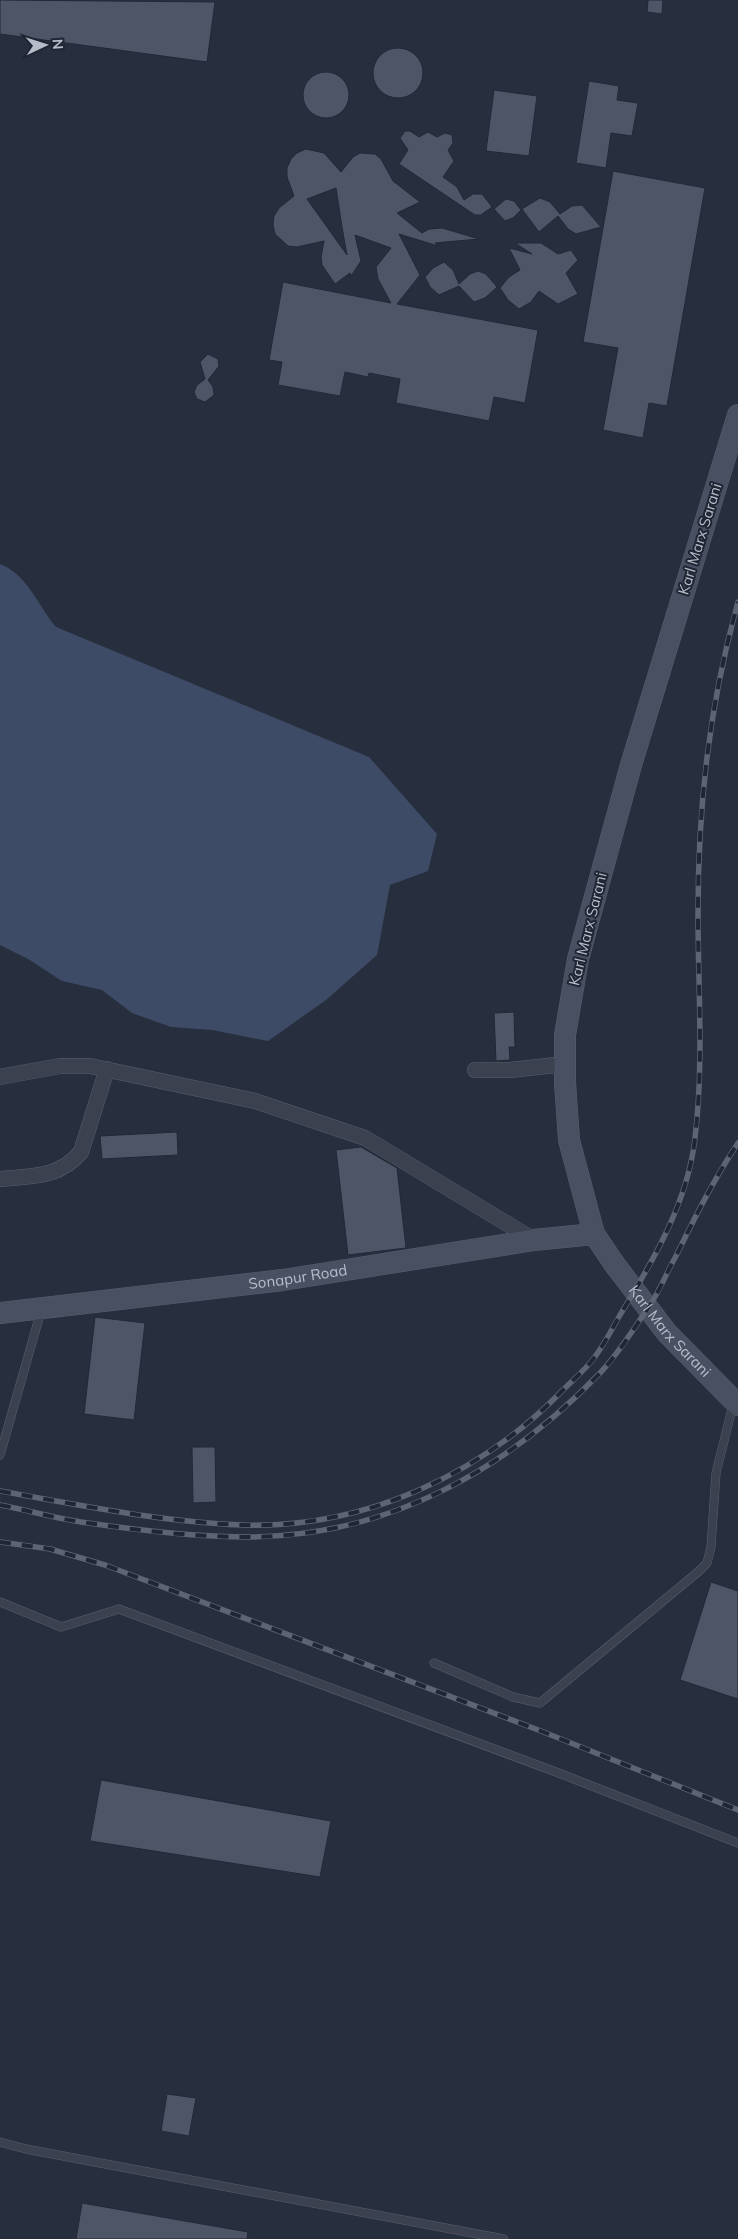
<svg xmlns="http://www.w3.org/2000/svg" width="738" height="2239" font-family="Mulish,sans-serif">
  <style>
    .water { fill: #3e4b66 }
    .building { fill: #4d5567; stroke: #222836; fill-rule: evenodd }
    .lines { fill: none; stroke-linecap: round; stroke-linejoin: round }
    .lane-casing { stroke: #595f6c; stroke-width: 9 }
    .street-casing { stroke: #595f6c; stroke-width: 16 }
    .secondary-casing { stroke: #595f6c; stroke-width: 22 }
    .lane { stroke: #3b414e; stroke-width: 8 }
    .street { stroke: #3b414e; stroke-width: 15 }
    .secondary { stroke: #495061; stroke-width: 21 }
    .rail-casing { stroke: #5d6575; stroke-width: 5.5 }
    .rail { stroke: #202634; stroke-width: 4; stroke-dasharray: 11; stroke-linecap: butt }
    .labels { text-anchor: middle; stroke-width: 4; stroke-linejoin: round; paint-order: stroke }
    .street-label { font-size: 15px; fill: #b7bcc9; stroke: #202634 }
  </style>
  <rect width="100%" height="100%" fill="#272f3e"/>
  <path class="water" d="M0,564C28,575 38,606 56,627L369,757L437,834L428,871L390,885L377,955L326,1000L268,1041L212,1030L171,1027L132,1013L102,990L62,981L28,959L0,945Z"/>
  <path class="building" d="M0,0L215,2L207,62L0,34Z
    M648,0H663L662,14L647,12Z
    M373 73a25 25 0 1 1 50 0a25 25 0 1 1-50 0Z
    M303 95a23 23 0 1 1 46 0a23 23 0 1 1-46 0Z
    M589,81L619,86L617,100L638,103L632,136L611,133L606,168L576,163Z
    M494,90L537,96L529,156L486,151Z
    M405,131H410L419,137L428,132L437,137L445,133L452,135L453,143L448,150L454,161L443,177L457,187L464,200L473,194H482L492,207L481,215H475L399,164L408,150L400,138Z
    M306,149L324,153L341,172L353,157L360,153L375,154L381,159L393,181L420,202L397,213L422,233L429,229L442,228L479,239L435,243L438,246L399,234L420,275L397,304L538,330L525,403L494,397L489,421L396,403L400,379L369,373L368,377L345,372L340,396L278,385L282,362L269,360L283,282L391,303L378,279L376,267L391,248L355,235L361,261L351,276L350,273L335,284L322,265L321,257L324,241L297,247L288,246L275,234L273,225L274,216L279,208L294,196L287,177V168L291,159L297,153ZM336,188L342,227L347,255L307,199Z
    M613,171L705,188L667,406L649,403L643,438L603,430L618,348L583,342Z
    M540,198L550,202L560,214L572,206L582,205L601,227L576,234L568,229L558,216L539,232L522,209Z
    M506,199L514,201L521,210L513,218L505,221L494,209Z
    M515,243H541L558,254L571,250L578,260L566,273L578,294L558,304L539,291L531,302L519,309L508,300L500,288L509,277L520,270L509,248L532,254Z
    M444,262L453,270L459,284L470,274L478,271L486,274L497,287L485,298L474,302L459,286L439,295L430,287L425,277L433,268Z
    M208,354L218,359L219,366L208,380L213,387L214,395L205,402L197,399L194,392L197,385L205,379L200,362Z
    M514,1012L515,1047H509L510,1060L496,1061L494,1013Z
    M177,1132L178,1155L102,1159L100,1136Z
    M361,1147L397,1168L406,1248L348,1255L336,1150Z
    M95,1317L145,1323L134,1420L84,1414Z
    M192,1447H215L216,1502L193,1503Z
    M711,1582L738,1591V1699L680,1680Z
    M101,1780L331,1821L320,1877L90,1841Z
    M167,2094L196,2098L189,2136L161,2131Z
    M82,2203L248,2232L247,2239H76Z"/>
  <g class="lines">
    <g class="lane-casing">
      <path id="lane" d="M0,1455L41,1311
        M0,1602L61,1627L119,1609L556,1772L738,1843
        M434,1663L513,1697L540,1703L698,1572L707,1563L711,1547L716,1473L733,1405
        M0,2142L26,2149L504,2239"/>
    </g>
    <g class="street-casing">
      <path id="street" d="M475,1070H510L565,1064
        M0,1077L60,1066H90L255,1101L365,1138L534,1240
        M0,1179C32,1176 59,1178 81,1152L107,1069"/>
    </g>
    <g class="secondary-casing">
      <g id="secondary">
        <path id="s1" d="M738,415L631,765L578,959L565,1035V1082L569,1140L594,1234L615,1265L667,1333L738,1405"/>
        <path id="s2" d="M0,1313L283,1280L534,1240L594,1234"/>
      </g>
    </g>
    <use href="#lane" class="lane"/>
    <use href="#street" class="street"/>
    <use href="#secondary" class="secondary"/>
    <g class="rail-casing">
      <path id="rail" d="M0,1491C80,1505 161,1522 242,1525C363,1529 481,1475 564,1389C574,1379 586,1369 594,1358C604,1345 612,1329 620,1315C653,1261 688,1202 695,1138C704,1064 698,988 698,915C698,805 709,707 738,602
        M0,1505C27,1510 54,1518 81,1522C136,1530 192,1537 247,1537C386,1537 506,1471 601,1372C619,1353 635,1327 650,1305C660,1290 667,1272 676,1256C695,1217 714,1179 738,1143
        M0,1542L50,1549L105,1565L541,1731L738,1810"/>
    </g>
    <use href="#rail" class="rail"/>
  </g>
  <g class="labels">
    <g class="street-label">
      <text transform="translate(700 539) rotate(-73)" y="5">Karl Marx Sarani</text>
      <text transform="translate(588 929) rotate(-76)" y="5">Karl Marx Sarani</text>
      <text dy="5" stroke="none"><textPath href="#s2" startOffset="300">Sonapur Road</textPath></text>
      <text dy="5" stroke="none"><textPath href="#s1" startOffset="970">Karl Marx Sarani</textPath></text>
    </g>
  </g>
  <g transform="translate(45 45) rotate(86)" stroke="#202634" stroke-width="4" paint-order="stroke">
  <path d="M0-4L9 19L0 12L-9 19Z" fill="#b7bcc9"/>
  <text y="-8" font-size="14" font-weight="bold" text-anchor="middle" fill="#b7bcc9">N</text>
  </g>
</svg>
